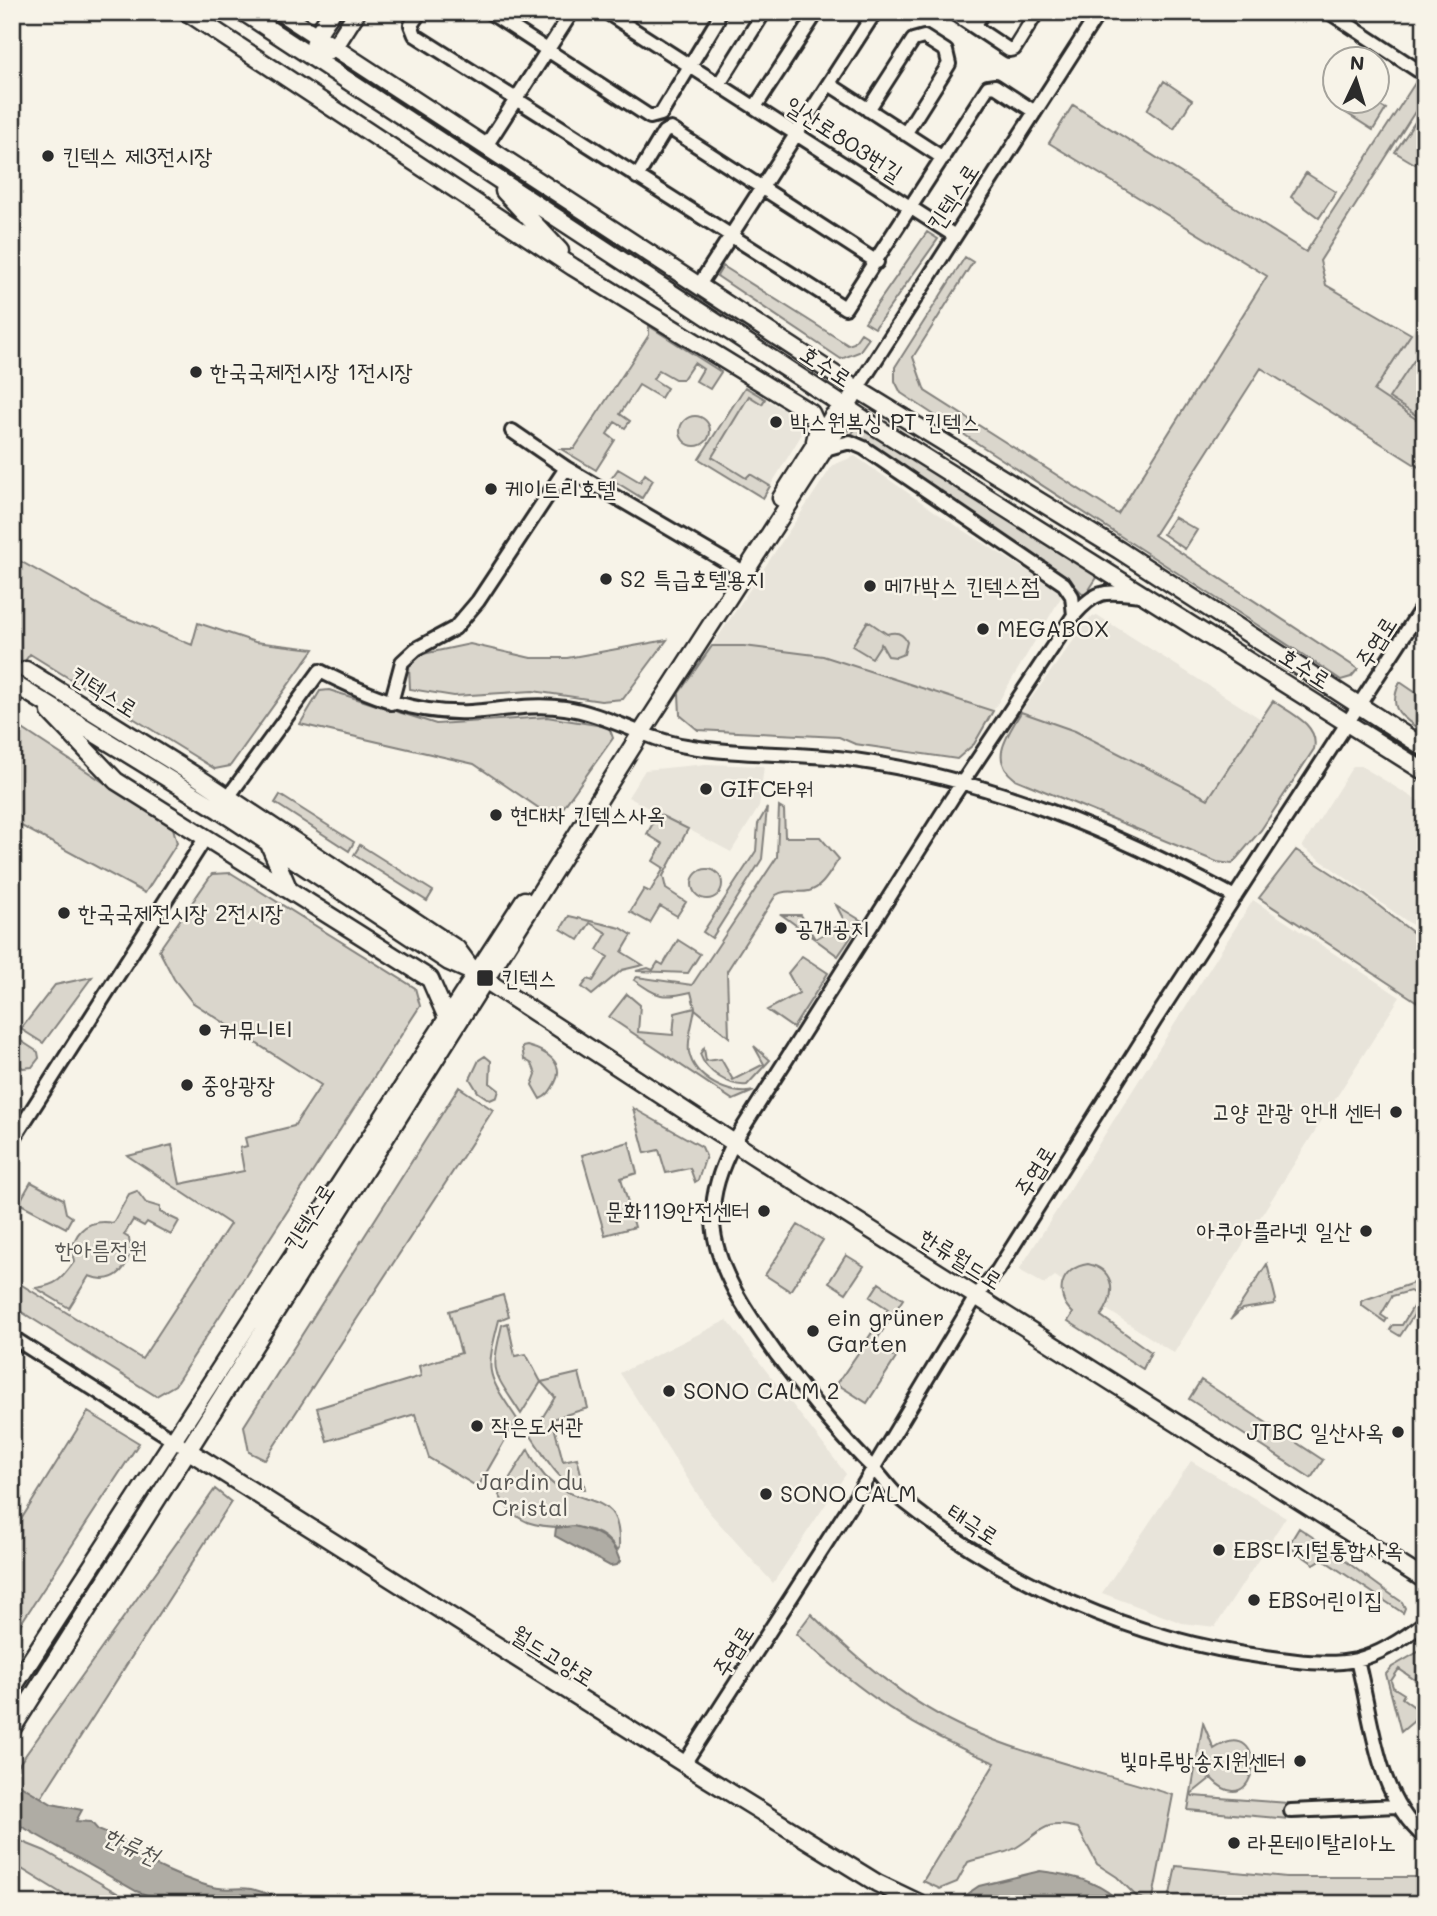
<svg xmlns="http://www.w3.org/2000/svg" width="1437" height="1916" font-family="Mali,'Poor Story',sans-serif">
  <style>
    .built { fill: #e8e4da }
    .green { fill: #dad6cc; stroke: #82807c; stroke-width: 2 }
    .water { fill: #afaca4; stroke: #7a7874; stroke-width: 2 }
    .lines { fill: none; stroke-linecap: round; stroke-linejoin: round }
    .major-tunnel { stroke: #cecbc2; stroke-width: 16; stroke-dasharray: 16 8; stroke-linecap: butt }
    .minor-casing { stroke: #2b2b2b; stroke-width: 18 }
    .major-casing { stroke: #2b2b2b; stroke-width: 21 }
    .minor { stroke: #f7f3e8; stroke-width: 12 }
    .major { stroke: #f7f3e8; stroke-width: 16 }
    .poi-dot { fill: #2b2b2b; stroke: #f7f3e8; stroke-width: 2.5 }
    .labels { text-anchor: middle; stroke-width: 5; stroke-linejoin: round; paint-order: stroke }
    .street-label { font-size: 23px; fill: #2b2b2b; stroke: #f7f3e8 }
    .poi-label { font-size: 23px; fill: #2b2b2b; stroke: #f7f3e8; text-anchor: start }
    .park-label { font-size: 23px; fill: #575653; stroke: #f7f3e8 }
    .water-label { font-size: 24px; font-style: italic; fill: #53524f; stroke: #f7f3e8 }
  </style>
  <rect width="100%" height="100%" fill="#f7f3e8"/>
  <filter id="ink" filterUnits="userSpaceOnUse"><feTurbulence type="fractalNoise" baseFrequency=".0143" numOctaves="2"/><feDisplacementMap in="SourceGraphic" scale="14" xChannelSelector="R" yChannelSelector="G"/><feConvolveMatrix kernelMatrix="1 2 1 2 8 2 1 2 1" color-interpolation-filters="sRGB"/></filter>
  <g filter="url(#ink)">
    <path class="built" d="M1425,313V425L1373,392Z
      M745,387L799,419L802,434L763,498L699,459Z
      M855,456L940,515L1063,594L993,711L823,656L712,646L833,465Z
      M1097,615L1261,719L1208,800L1143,764L1021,712L1090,618Z
      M706,764L764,766L759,807L731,852L628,797L645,770Z
      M1353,766H1361L1425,805V934L1302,847Z
      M1253,900L1400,997L1174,1353L1055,1276L1044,1284L1019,1270Z
      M727,1320L846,1474L773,1583L709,1512L620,1373Z
      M1191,1461L1286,1517L1215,1627L1182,1623L1102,1593Z"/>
    <path class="green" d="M1164,81L1192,100L1174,129L1147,110Z
      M1415,83L1425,89V96L1320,261L1326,285L1411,334L1374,391L1425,425V471L1261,368L1154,535L1358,669L1351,677L1341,680C1195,583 1047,490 901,393L895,381V367L965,257L973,262L913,357L925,391L1118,514L1267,276L1049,143L1073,105L1306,252Z
      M1341,102H1372L1386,109L1373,130L1337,107Z
      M1417,119L1425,124V149L1415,164L1395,152Z
      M1306,173L1336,192L1319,218L1291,197Z
      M927,232L938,239L875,328L865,322Z
      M723,266L848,345L854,343L861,333L869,338L859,352L841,359L717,276Z
      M649,326L721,372L710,389L696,381L703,369L694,363L683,379H675L659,370L653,379L667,388L661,398L639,385L620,414L630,421L625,428L615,422L607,434L615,440L596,470L561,449H574L649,335Z
      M1425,344V421L1389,398Z
      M745,387L765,399L762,404L749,396L712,457L746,478L750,474L770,486L763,498L699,459Z
      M680 431a15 15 0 1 1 30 0a15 15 0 1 1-30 0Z
      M862,419L1098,576L1085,596L1066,577L851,435Z
      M618,469L640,482L645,474L653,480L642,498L611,479Z
      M1174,517L1197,530L1185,549L1163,534Z
      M12,552L20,561L110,611L192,645L198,623L255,642L314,649L230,766L215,769L30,654L12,679Z
      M868,621L887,634C896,631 903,633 907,642L904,654L896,657L888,656L881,644L872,658L852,646Z
      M667,640L623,699L601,701L533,691L454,696L410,689L409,666L423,654L470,644L531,658H567Z
      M712,646H744L823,656L993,711L974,744L957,759L855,744L839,737L698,730L680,715L679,693Z
      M1400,682L1425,699V734C1403,716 1386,712 1400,682Z
      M329,690L436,724L547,717L609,727L613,738L555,819L474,764L300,724L320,691Z
      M1273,701C1289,712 1320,725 1314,749L1261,830L1232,864L1217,862L1015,779C988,759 1008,735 1021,712L1075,731L1208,799Z
      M12,722L173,828L177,843L145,893L12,821Z
      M280,795L354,842L349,851L275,803Z
      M779,807L784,810L785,837H820L839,859C831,870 823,888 809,891C797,894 787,888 776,895L727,971L729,1037L695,1009C693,1022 687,1039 689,1052C694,1079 731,1097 754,1091L733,1100L609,1017L627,994L640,1005L638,1032L673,1035L675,1013L695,1008L691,992C662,999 659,997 634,980L637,977L692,985L777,857Z
      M767,808L762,859L712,938L703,932L756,851L758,824Z
      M658,814L688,829L663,876L666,889L686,902L677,916L660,906L650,923L630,912L644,889L650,892L664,868L653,861L663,844L647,834Z
      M360,845L433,891L427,901L354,855Z
      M1296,850L1365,895L1425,942V1007L1259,898Z
      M692 884a15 15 0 1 1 30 0a15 15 0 1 1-30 0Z
      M231,873L415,988L420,1006L175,1385L156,1396L12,1306V1279L142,1359L230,1224L128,1156L172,1145L180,1184L244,1171L240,1148L247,1146L245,1138L294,1126L321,1085L192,1002L174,979L159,950L212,874Z
      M836,905L862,921L838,956L782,915H801L815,939L845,922Z
      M569,916L621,928L632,935L622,952L643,965L622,970L592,995L582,987L588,979L593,981L608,957L597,950L607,933L590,923L579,940L561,929Z
      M678,940L700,954L688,973L636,971L648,968L653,970L658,962L663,965Z
      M802,956L828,973L793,1028L767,1010L799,993L788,973Z
      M92,977L43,1043L21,1029L55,985Z
      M15,1037L38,1052L39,1058L32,1067L23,1068L12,1062Z
      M527,1046C545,1051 566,1062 555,1083C551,1090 548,1096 540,1099L532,1085L536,1074L532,1064L524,1059L522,1047Z
      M754,1046L770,1060L747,1085C730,1087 706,1072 700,1054L704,1048L706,1061L721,1059L733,1080L764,1064Z
      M485,1056L491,1061L490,1083L499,1090L497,1097L490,1100L478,1092L470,1079L479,1060Z
      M459,1087L493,1110L265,1460L249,1452L244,1426Z
      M633,1108L702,1147L706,1156L698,1180L695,1182L690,1168L666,1173L659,1150L645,1153Z
      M629,1142L637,1173L621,1178L635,1227L605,1235L582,1155Z
      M31,1182L63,1199L66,1213L72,1217L66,1228L19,1203Z
      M137,1191L146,1203L160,1207V1212L179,1221L171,1235L147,1222L144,1226L133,1220L124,1235L129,1238C134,1265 116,1287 89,1276L69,1308L36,1288C57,1285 62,1279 74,1262C68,1235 86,1218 113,1223L129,1194Z
      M798,1225L823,1240L790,1291L765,1275Z
      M846,1255L864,1266L846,1293L829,1282Z
      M1088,1264C1119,1271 1114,1299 1101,1316L1151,1352L1143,1369L1068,1321L1073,1313C1053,1295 1060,1268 1088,1264Z
      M1267,1264L1276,1300L1274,1304L1242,1309L1231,1319Z
      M1425,1279V1298L1400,1336L1390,1330L1393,1325H1402L1419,1297L1410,1291L1392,1296L1381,1315L1387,1319L1385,1322L1361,1305V1301Z
      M879,1283L903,1299L874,1344L896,1358L867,1403L837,1384L888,1309L870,1297Z
      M503,1295L509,1316L499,1320C485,1375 486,1372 517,1419L478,1487L429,1458L415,1414L327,1441L317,1408L421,1376L419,1366L461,1353L449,1311Z
      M508,1323L515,1356L526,1354L541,1382L579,1373L588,1408L552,1419L563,1461L577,1458L585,1489C561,1489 543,1453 531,1436L555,1397L541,1382L521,1414C493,1370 490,1376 502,1325Z
      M1201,1380L1323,1460L1311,1478L1189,1399Z
      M88,1412L139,1443L12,1637V1534Z
      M528,1449C535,1464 547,1483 563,1490C597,1506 621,1498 619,1548L617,1551C589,1503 531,1554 499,1495Z
      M215,1489L231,1502L41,1798L12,1780V1774Z
      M1299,1528C1335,1551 1366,1578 1402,1602L1405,1608L1403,1613L1322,1559L1314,1564L1288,1546Z
      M811,1614C857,1659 909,1704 969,1730C1034,1758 1106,1774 1173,1795L1152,1903L1136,1896L1117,1877L1097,1864L1078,1828C1043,1819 1043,1831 1017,1847C1003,1856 984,1856 968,1862L957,1882L940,1889L923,1881L995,1763C913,1730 861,1692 796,1634Z
      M1425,1648L1424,1679L1418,1675L1415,1680L1399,1669L1391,1681L1393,1687L1404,1694L1402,1698L1417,1709L1414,1721L1401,1732L1386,1674L1392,1667Z
      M1203,1723L1214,1749C1272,1711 1259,1829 1211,1778L1191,1794L1193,1796L1302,1804L1378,1799L1385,1814L1289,1819L1188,1810Z
      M12,1821L22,1827L15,1839L45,1851L136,1904H79L12,1863Z
      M1176,1866L1286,1877H1425V1904H1168Z"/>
    <path class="water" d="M573,1526C596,1531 612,1537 620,1561L617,1565L610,1566L555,1536L556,1528Z
      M12,1780L52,1804L82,1810L76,1821L91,1822L98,1830L123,1840C129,1858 199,1886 219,1888C229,1890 240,1887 251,1889C268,1892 280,1902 297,1904H171L136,1891L12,1821Z
      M1040,1871C1068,1874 1103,1882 1121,1904H1069L1044,1896L1016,1904H952L979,1886Z"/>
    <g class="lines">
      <path class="major-tunnel" d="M12,662L26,670"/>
      <g class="minor-casing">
        <path id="minor" d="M420,12L411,25L415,35L845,308L988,87L995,86L1035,112
          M489,12L650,117L661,114L717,21L718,12
          M606,12L955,236
          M952,12L1009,50L1014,49L1037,12
          M1329,12L1425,75
          M974,26L983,12
          M719,84L764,12
          M829,84L943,158
          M755,107L817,12
          M868,110L913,40L924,37L946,51L949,64L905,134
          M486,146L572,12
          M637,177L664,132L671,129L877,262
          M699,285L875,12
          M857,389L1099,12
          M512,431L566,468
          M825,449L850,442L864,448L1064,584L1072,596L1074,615
          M1141,595C1106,592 1099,587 1074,615L952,798L734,1142C721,1168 711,1193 713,1223C716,1271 750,1317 777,1355C807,1395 837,1433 873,1468C883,1478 890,1490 901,1499C1006,1583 1133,1640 1266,1657C1294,1661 1328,1666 1356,1660C1381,1654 1405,1638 1425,1622
          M391,703L402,662L416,649L455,628L478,601L566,468L737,568
          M223,804L320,671C367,695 415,715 471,712C503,710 532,703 565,708C607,714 644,739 686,746C741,756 798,752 854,760C990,779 1114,832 1235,897
          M12,1141L206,837
          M12,1337L180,1444
          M1357,1660C1373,1721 1375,1794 1425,1838
          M684,1764L864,1484L977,1295L998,1270L1155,1020L1425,603
          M1291,1811L1396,1806"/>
      </g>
      <g class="major-casing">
        <path id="major" d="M187,12L573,267L811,413L818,428L815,441
          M243,12L865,420L1425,772
          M280,12L857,389L1119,550L1425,748
          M314,47L316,36L332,12
          M325,52L334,48L357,12
          M504,191L560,251
          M781,498L833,416L846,407
          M26,670L199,778L457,949L474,972
          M16,685L219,810L449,962L476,974L751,1154L1425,1580
          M50,712L116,781L430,979L447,1018
          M269,844L289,890
          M189,1451L705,1777L877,1883L921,1904
          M12,1689L524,900
          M12,1729L641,733L842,422L846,407L857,389"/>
      </g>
      <use href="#minor" class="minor"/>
      <use href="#major" class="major"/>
    </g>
  </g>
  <g class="poi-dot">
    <circle cx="48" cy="156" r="7"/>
    <circle cx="196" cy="372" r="7"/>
    <circle cx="776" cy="422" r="7"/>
    <circle cx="491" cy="489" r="7"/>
    <circle cx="606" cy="579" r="7"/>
    <circle cx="870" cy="586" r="7"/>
    <circle cx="983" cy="629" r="7"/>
    <circle cx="706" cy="789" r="7"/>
    <circle cx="496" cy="815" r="7"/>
    <circle cx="64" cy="913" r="7"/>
    <circle cx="781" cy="928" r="7"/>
    <rect x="476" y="969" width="18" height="18" rx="3.5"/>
    <circle cx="205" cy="1030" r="7"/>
    <circle cx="187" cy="1085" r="7"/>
    <circle cx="1396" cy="1112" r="7"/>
    <circle cx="764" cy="1211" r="7"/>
    <circle cx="1366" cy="1231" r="7"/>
    <circle cx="813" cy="1331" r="7"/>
    <circle cx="669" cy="1391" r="7"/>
    <circle cx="477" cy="1426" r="7"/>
    <circle cx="1398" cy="1432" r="7"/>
    <circle cx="766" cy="1494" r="7"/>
    <circle cx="1219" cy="1550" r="7"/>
    <circle cx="1254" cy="1600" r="7"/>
    <circle cx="1300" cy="1761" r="7"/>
    <circle cx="1234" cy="1843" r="7"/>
  </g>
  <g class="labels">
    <g class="street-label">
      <text transform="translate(844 139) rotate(33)" y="8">일산로803번길</text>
      <text transform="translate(953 197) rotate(-57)" y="8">킨텍스로</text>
      <text transform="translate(826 366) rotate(33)" y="8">호수로</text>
      <text transform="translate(1376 642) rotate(-58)" y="8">주엽로</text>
      <text transform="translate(1305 668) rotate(32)" y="8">호수로</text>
      <text transform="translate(104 692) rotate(32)" y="8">킨텍스로</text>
      <text transform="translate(1035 1171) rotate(-58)" y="8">주엽로</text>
      <text transform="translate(309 1217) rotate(-58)" y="8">킨텍스로</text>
      <text transform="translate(961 1259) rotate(32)" y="8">한류월드로</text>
      <text transform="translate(973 1524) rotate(33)" y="8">태극로</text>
      <text transform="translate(733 1651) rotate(-58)" y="8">주엽로</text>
      <text transform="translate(553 1656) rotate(32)" y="8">월드고양로</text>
    </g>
    <g class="poi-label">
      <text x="62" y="164">킨텍스 제3전시장</text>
      <text x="210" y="380">한국국제전시장 1전시장</text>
      <text x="790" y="430">박스원복싱 PT 킨텍스</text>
      <text x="505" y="497">케이트리호텔</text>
      <text x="620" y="587">S2 특급호텔용지</text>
      <text x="884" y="594">메가박스 킨텍스점</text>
      <text x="997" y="637">MEGABOX</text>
      <text x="720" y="797">GIFC타워</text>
      <text x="510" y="823">현대차 킨텍스사옥</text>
      <text x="78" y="921">한국국제전시장 2전시장</text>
      <text x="795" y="936">공개공지</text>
      <text x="501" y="986">킨텍스</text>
      <text x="219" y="1038">커뮤니티</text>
      <text x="201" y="1093">중앙광장</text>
      <text x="1382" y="1120" text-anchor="end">고양 관광 안내 센터</text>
      <text x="750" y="1219" text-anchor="end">문화119안전센터</text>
      <text x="1352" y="1239" text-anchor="end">아쿠아플라넷 일산</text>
      <text x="827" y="1326">ein grüner<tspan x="827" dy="26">Garten</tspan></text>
      <text x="683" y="1399">SONO CALM 2</text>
      <text x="491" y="1434">작은도서관</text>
      <text x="1384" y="1440" text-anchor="end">JTBC 일산사옥</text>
      <text x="780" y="1502">SONO CALM</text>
      <text x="1233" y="1558">EBS디지털통합사옥</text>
      <text x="1268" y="1608">EBS어린이집</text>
      <text x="1286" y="1769" text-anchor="end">빛마루방송지원센터</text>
      <text x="1248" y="1851">라몬테이탈리아노</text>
    </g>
    <g class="park-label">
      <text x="101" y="1258">한아름정원</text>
      <text x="530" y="1490">Jardin du<tspan x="530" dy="26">Cristal</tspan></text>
    </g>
    <g class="water-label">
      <text transform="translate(131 1846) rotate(24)" y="8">한류천</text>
    </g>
  </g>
  <rect width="1437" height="1916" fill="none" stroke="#f7f3e8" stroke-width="42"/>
  <rect x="21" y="21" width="1395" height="1874" fill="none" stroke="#2b2b2b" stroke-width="2.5" filter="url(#ink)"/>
  <g transform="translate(1356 80) rotate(4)"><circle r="33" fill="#f7f3e8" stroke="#a5a39c" stroke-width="2"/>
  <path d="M0-5L12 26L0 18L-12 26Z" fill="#2b2b2b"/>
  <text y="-10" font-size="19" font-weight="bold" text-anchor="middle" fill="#2b2b2b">N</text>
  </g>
</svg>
